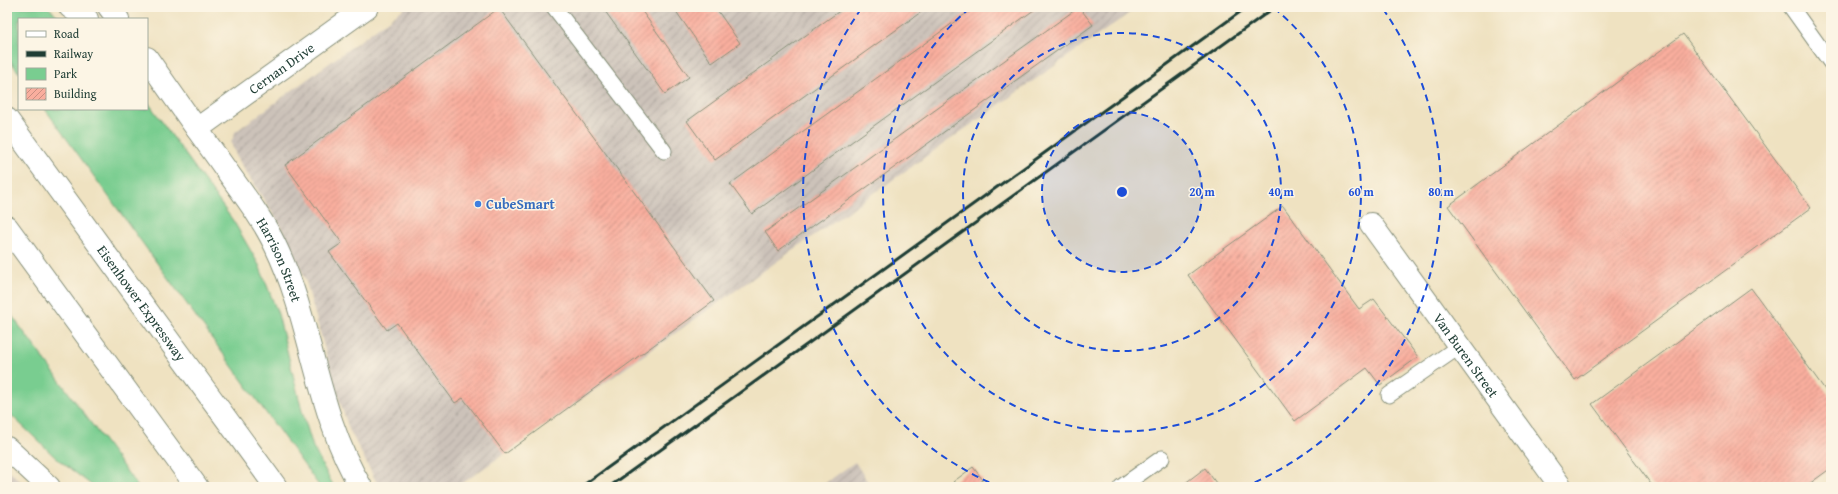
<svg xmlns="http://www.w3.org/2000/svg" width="1838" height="494" font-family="'Gentium Book Plus',serif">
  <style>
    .industrial { fill: url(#industrial-furrows) }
    .green { fill: #79cd90; stroke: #4c8562 }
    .building { fill: url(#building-hatch) }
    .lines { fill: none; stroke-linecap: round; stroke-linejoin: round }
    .service-casing { stroke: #87907a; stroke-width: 17 }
    .minor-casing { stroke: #87907a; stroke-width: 24 }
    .tertiary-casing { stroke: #87907a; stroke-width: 24 }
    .motorway-casing { stroke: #87907a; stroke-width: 24 }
    .service { stroke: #fff; stroke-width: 15 }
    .minor { stroke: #fff; stroke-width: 22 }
    .tertiary { stroke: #fff; stroke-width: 22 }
    .motorway { stroke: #fff; stroke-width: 22 }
    .rail { stroke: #1f3d34; stroke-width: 3 }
    .ring { fill: none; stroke: #1d4ed8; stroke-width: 2; stroke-dasharray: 7 5 }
    .shop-dot { fill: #3f7fe0; stroke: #fcf5e5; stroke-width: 1.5 }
    .labels { text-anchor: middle; stroke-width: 3; stroke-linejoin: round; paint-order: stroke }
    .street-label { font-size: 14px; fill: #1f3d34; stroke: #fcf5e5 }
    .shop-label { font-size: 14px; font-weight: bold; fill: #366cbe; stroke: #fcf5e5; text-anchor: start }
    .centre { fill: #1d4ed8; stroke: #fcf5e5; stroke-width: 2 }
    .ring-label { font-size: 12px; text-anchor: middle; font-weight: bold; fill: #1d4ed8; stroke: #fcf5e5; stroke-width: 3; stroke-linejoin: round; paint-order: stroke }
  </style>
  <defs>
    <pattern id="industrial-furrows" width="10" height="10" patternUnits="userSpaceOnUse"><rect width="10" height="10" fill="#ccc2b9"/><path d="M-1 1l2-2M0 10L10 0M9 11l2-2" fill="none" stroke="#a59f97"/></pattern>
    <pattern id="building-hatch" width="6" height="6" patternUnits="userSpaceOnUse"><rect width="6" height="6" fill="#f9ae9e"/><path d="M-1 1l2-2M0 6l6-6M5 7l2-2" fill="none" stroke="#c98f82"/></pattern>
  </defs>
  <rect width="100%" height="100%" fill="#fcf5e5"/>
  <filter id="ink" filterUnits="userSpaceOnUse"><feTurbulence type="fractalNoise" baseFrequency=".025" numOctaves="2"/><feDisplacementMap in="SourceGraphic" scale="8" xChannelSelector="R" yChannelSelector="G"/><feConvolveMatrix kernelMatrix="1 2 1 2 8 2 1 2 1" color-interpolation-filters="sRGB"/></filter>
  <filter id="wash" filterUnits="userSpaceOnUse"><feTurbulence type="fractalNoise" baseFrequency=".012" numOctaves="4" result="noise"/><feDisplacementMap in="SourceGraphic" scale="16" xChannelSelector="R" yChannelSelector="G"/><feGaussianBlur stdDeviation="0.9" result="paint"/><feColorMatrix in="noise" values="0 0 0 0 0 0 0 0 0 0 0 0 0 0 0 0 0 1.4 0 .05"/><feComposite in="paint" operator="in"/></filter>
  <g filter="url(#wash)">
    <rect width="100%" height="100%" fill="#efe2c1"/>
    <path class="industrial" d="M406,7L767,8L1138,7L457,487H379L349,429L337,393L305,278L279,223L237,158L231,143L235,132Z
      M855,462L871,487H820Z
      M7,469L19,480L28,487H7Z"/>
    <path class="green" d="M7,7H48L61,19H19V73L7,56Z
      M147,101L234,222L259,265L278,314L302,411L313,447L334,487H320L45,109H147Z
      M7,309L138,487H94L55,457L8,412Z"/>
    <g id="blocks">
      <path class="building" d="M602,7H639L689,77L665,94Z
        M673,7H715L740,43L712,63Z
        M845,7H928L715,160L687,121Z
        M975,7H1038L752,214L730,184Z
        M1079,7L1093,25L778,251L765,232Z
        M499,8L714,301L505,454L463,398L455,403L397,323L387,330L329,252L342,243L285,165Z
        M1683,34L1811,208L1575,380L1448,206Z
        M1283,206L1359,309L1374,299L1418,357L1380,385L1367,368L1295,421L1188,275Z
        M1751,288L1831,398V468L1805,487H1653L1592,404Z
        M973,467L983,480L973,487H957L953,482Z
        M1205,468L1219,487H1180Z"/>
    </g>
  </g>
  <g filter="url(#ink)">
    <use href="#blocks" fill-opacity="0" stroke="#87907a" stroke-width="1"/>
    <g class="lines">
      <g class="service-casing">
        <path id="service" d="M554,7L664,151
          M1791,7L1831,63
          M1389,395L1460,346
          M1121,487L1162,458"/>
      </g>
      <g class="minor-casing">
        <g id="minor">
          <path id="s1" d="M197,129L367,7"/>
          <path id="s2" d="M1371,224L1561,487"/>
        </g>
      </g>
      <g class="tertiary-casing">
        <g id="tertiary">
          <path d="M109,7L118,19"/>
          <path id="s3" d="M147,58C170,91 193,124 217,157C237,186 260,214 275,245C313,323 316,413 361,487"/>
          <path d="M7,448L49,487"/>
        </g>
      </g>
      <g class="motorway-casing">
        <g id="motorway">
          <path d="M70,7L87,19"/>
          <path id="s4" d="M7,119L276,487"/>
          <path d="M7,227L197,487"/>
        </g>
      </g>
      <use href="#service" class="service"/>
      <use href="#minor" class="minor"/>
      <use href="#tertiary" class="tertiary"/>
      <use href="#motorway" class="motorway"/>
      <path class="rail" d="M581,487L1247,7
        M609,487L1275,7"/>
    </g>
  </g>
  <circle cx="1122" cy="192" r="80" fill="#1d4ed8" fill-opacity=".12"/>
  <g class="ring">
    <circle cx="1122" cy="192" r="80"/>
    <circle cx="1122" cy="192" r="159"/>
    <path d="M1274 8A239 239 0 1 1 970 8"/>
    <path d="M1000 487A319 319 0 0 1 861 9M1383 9A319 319 0 0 1 1244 487"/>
  </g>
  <circle class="shop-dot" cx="478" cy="204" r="4"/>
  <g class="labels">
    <g class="street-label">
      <text dy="5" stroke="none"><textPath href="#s1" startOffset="104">Cernan Drive</textPath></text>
      <text dy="5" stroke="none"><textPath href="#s3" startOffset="242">Harrison Street</textPath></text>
      <text dy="5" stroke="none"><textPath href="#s4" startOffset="228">Eisenhower Expressway</textPath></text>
      <text dy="5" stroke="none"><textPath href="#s2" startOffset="162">Van Buren Street</textPath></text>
    </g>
    <g class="shop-label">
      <text x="486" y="209">CubeSmart</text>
    </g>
  </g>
  <circle cx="1122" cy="192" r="6" class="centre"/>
  <g class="ring-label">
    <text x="1202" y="196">20 m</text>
    <text x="1281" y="196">40 m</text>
    <text x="1361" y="196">60 m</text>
    <text x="1441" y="196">80 m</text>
  </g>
  <rect width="1838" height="494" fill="none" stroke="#fcf5e5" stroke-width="24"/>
  <rect x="18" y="18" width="130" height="92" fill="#fcf5e5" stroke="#a4ab9e"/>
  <rect x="26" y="31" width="20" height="6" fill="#ffffff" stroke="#a4ab9e"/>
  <text x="54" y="38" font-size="12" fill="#1f3d34">Road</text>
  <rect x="26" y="51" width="20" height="6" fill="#1f3d34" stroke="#a4ab9e"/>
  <text x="54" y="58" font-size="12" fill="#1f3d34">Railway</text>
  <rect x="26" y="68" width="20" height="12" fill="#79cd90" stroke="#a4ab9e"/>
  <text x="54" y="78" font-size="12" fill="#1f3d34">Park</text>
  <rect x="26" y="88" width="20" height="12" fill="url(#building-hatch)" stroke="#a4ab9e"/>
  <text x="54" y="98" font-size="12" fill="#1f3d34">Building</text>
</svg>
